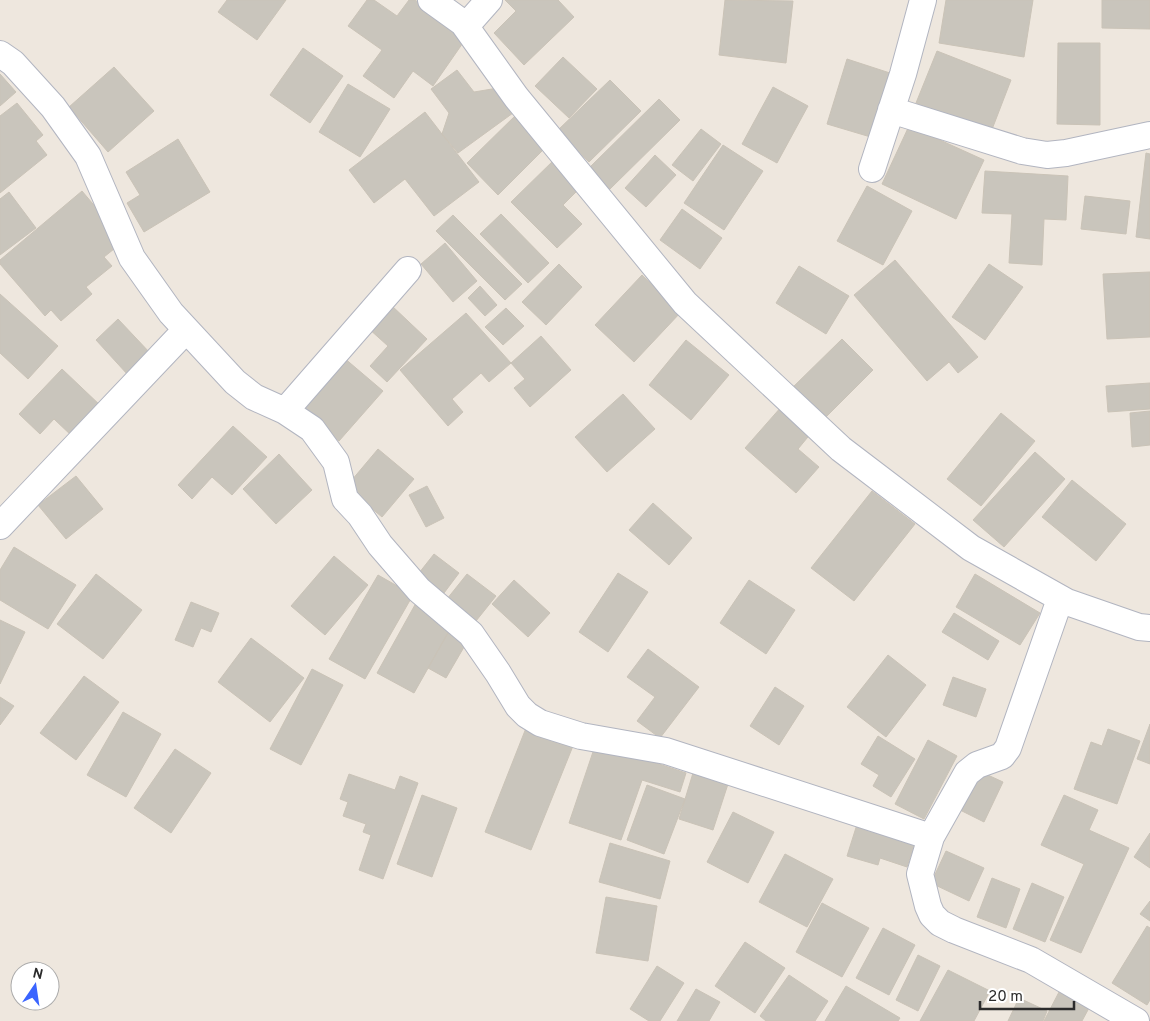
<svg xmlns="http://www.w3.org/2000/svg" width="1150" height="1021" font-family="Overpass,sans-serif">
  <style>
    .building { fill: #c9c5bc; stroke: #cac3b7 }
    .lines { fill: none; stroke-linecap: round; stroke-linejoin: round }
    .minor-casing { stroke: #b2b5c0; stroke-width: 28 }
    .minor { stroke: #fff; stroke-width: 26 }
  </style>
  <rect width="100%" height="100%" fill="#eee7de"/>
  <path class="building" d="M227,0H286L257,40L218,12Z
    M367,0H374L397,16L409,0H415L467,37L433,86L413,71L394,98L363,76L382,50L348,26Z
    M505,0H558L574,17L524,65L494,33L516,11Z
    M725,0L793,1L786,63L719,55Z
    M946,0H1033L1024,57L939,43Z
    M1102,0H1150V29L1102,28Z
    M1058,43H1100V125L1057,124Z
    M303,48L343,76L310,123L270,95Z
    M937,51L1011,80L991,132L916,103Z
    M563,57L597,89L569,118L535,86Z
    M847,59L893,74L874,138L827,124Z
    M114,67L154,111L108,152L69,107Z
    M457,70L474,92L504,87L513,113L458,153L442,134L449,113L431,89Z
    M0,74L16,92L0,106Z
    M610,80L641,111L589,162L558,130Z
    M348,84L390,109L360,157L319,132Z
    M773,87L808,106L777,163L742,144Z
    M659,99L680,120L610,189L589,168Z
    M17,103L43,135L36,141L47,155L0,193V116Z
    M425,112L479,182L434,216L405,179L374,203L349,170Z
    M518,113L549,144L498,195L467,163Z
    M909,126L984,160L956,219L882,184Z
    M701,129L721,144L693,181L672,165Z
    M178,139L210,192L144,232L127,203L140,195L126,172Z
    M723,145L763,171L724,230L684,203Z
    M1146,153L1150,154V239L1136,237Z
    M655,155L676,175L646,207L625,188Z
    M555,159L582,186L563,205L582,224L557,248L511,202Z
    M985,171L1068,176L1066,220L1044,219L1042,265L1009,263L1012,214L982,213Z
    M867,186L912,211L883,265L837,241Z
    M82,191L124,241L104,257L112,266L86,287L92,294L61,321L51,310L45,316L0,264V260Z
    M9,192L36,228L0,255V199Z
    M1085,196L1130,201L1126,234L1081,229Z
    M682,209L722,238L700,269L660,240Z
    M501,214L549,263L528,283L480,234Z
    M453,215L522,284L505,300L436,231Z
    M445,243L477,281L453,302L421,264Z
    M895,260L978,357L958,373L949,362L927,381L854,295Z
    M559,264L582,287L546,325L522,302Z
    M989,264L1023,287L985,340L952,317Z
    M799,266L849,296L826,334L776,303Z
    M1150,272V337L1107,339L1103,274Z
    M642,275L681,312L634,362L595,325Z
    M480,286L497,305L485,316L468,298Z
    M0,294L58,346L28,379L0,353Z
    M391,305L427,339L387,382L370,366L388,346L368,328Z
    M506,308L524,326L503,345L485,327Z
    M466,313L511,363L489,382L481,373L452,399L463,412L448,426L400,370Z
    M118,319L151,354L128,375L96,340Z
    M541,336L571,370L530,407L514,388L525,379L511,363Z
    M842,339L873,370L822,421L790,390Z
    M686,340L729,375L691,420L649,385Z
    M343,357L383,391L339,441L299,407Z
    M62,369L102,407L73,437L54,419L40,434L19,414Z
    M1150,383V409L1108,412L1106,386Z
    M623,394L655,429L607,472L575,437Z
    M782,406L812,432L798,449L819,467L796,493L745,448Z
    M1150,411V445L1132,447L1130,413Z
    M1001,413L1035,441L981,506L947,479Z
    M233,426L267,457L232,495L212,477L192,499L178,485Z
    M378,449L414,479L382,517L346,487Z
    M1035,452L1065,479L1004,547L973,520Z
    M279,454L312,490L276,524L243,489Z
    M76,476L103,509L66,539L38,505Z
    M1072,480L1126,524L1096,561L1042,517Z
    M427,486L444,518L426,527L409,495Z
    M872,491L915,524L854,601L811,568Z
    M653,503L692,538L669,565L629,530Z
    M14,547L76,585L48,629L0,600V570Z
    M434,554L459,573L444,593L419,573Z
    M334,556L368,585L325,635L291,606Z
    M618,573L648,592L608,652L579,632Z
    M96,574L142,610L103,659L57,624Z
    M467,574L496,596L476,621L447,599Z
    M975,574L1040,613L1020,645L956,607Z
    M378,575L413,595L365,679L329,659Z
    M514,580L550,613L528,637L492,604Z
    M749,580L795,610L766,654L720,623Z
    M191,602L219,613L211,632L201,628L193,647L175,640Z
    M416,603L453,624L414,693L377,673Z
    M954,613L999,641L988,660L942,632Z
    M0,620L25,632L0,684Z
    M453,624L471,635L446,678L428,668Z
    M251,638L304,678L270,722L218,682Z
    M648,649L699,687L660,738L637,721L655,697L627,677Z
    M888,655L926,685L886,737L847,707Z
    M312,669L343,685L301,765L270,749Z
    M84,676L119,702L76,760L40,733Z
    M953,677L986,689L976,717L943,705Z
    M775,687L804,706L779,745L750,726Z
    M0,697L14,706L0,725Z
    M123,712L161,734L126,797L87,775Z
    M528,723L575,741L531,850L485,832Z
    M1150,724V764L1137,759Z
    M1108,729L1140,741L1117,804L1074,789L1091,742L1102,746Z
    M878,736L915,759L891,797L873,786L879,775L861,764Z
    M928,740L957,756L924,819L895,804Z
    M596,743L686,773L680,792L642,780L621,840L569,823Z
    M175,749L211,773L171,833L134,808Z
    M979,771L1003,782L984,822L960,810Z
    M693,773L728,784L713,830L679,819Z
    M349,774L395,790L400,776L418,783L383,879L359,870L371,835L363,832L366,824L343,816L348,802L340,799Z
    M647,785L685,799L664,854L627,840Z
    M422,795L457,808L432,877L397,864Z
    M1064,795L1098,810L1089,830L1129,848L1081,953L1050,940L1084,864L1041,845Z
    M733,812L774,832L748,883L707,862Z
    M859,818L917,836L907,867L880,858L878,865L847,856Z
    M1150,833V868L1134,857Z
    M610,843L670,861L660,899L599,882Z
    M946,851L984,868L969,901L931,883Z
    M785,854L833,879L807,927L759,902Z
    M992,878L1020,889L1006,928L977,917Z
    M1032,883L1064,897L1045,942L1013,929Z
    M606,897L657,906L648,961L596,953Z
    M1150,901V921L1140,914Z
    M822,903L869,928L842,977L796,952Z
    M1147,926L1150,928V1000L1147,1005L1112,983Z
    M883,928L915,945L889,995L856,978Z
    M745,942L785,968L755,1013L715,986Z
    M918,955L940,966L918,1011L896,1000Z
    M657,966L684,983L660,1021H649L630,1009Z
    M948,970L990,991L974,1021H920Z
    M789,975L828,1001L815,1021H766L760,1016Z
    M846,986L900,1018L898,1021H825Z
    M696,989L720,1002L709,1021H677Z
    M1059,992L1089,1008L1082,1021H1044Z
    M1019,998L1047,1011L1043,1021H1008Z"/>
  <g class="lines">
    <g class="minor-casing">
      <path id="minor" d="M431,0L463,23L516,97L685,303L841,449L971,548L1067,602L1139,627L1150,628
        M466,26L489,0
        M0,54L13,63L53,107L88,156L132,258L171,313L235,382L254,397L285,411L312,429L336,462L345,499L360,515L380,545L419,590L471,634L498,673L518,706L527,715L540,723L581,736L666,751L931,837
        M891,110L1022,151L1047,155L1066,153L1150,135
        M872,169L903,74L923,0
        M285,411L408,270
        M0,526L186,330
        M1060,599L1008,748L1002,756L977,765L967,773L931,837L920,874L928,906L932,915L940,923L954,930L1031,960L1136,1021"/>
    </g>
    <use href="#minor" class="minor"/>
  </g>
  <g transform="translate(35 986) rotate(13)"><circle r="24" fill="#ffffff" stroke="#ababab"/>
  <path d="M0-4L9 19L0 12L-9 19Z" fill="#3a64ff"/>
  <text y="-8" font-size="14" font-weight="bold" text-anchor="middle" fill="#2c2c2c">N</text>
  </g>
  <path d="M980 1001v8h94v-8" fill="none" stroke="#2c2c2c" stroke-width="2.5"/>
  <text x="988" y="1001" font-size="15" fill="#2c2c2c" stroke="#ffffff" stroke-width="4" paint-order="stroke">20 m</text>
</svg>
